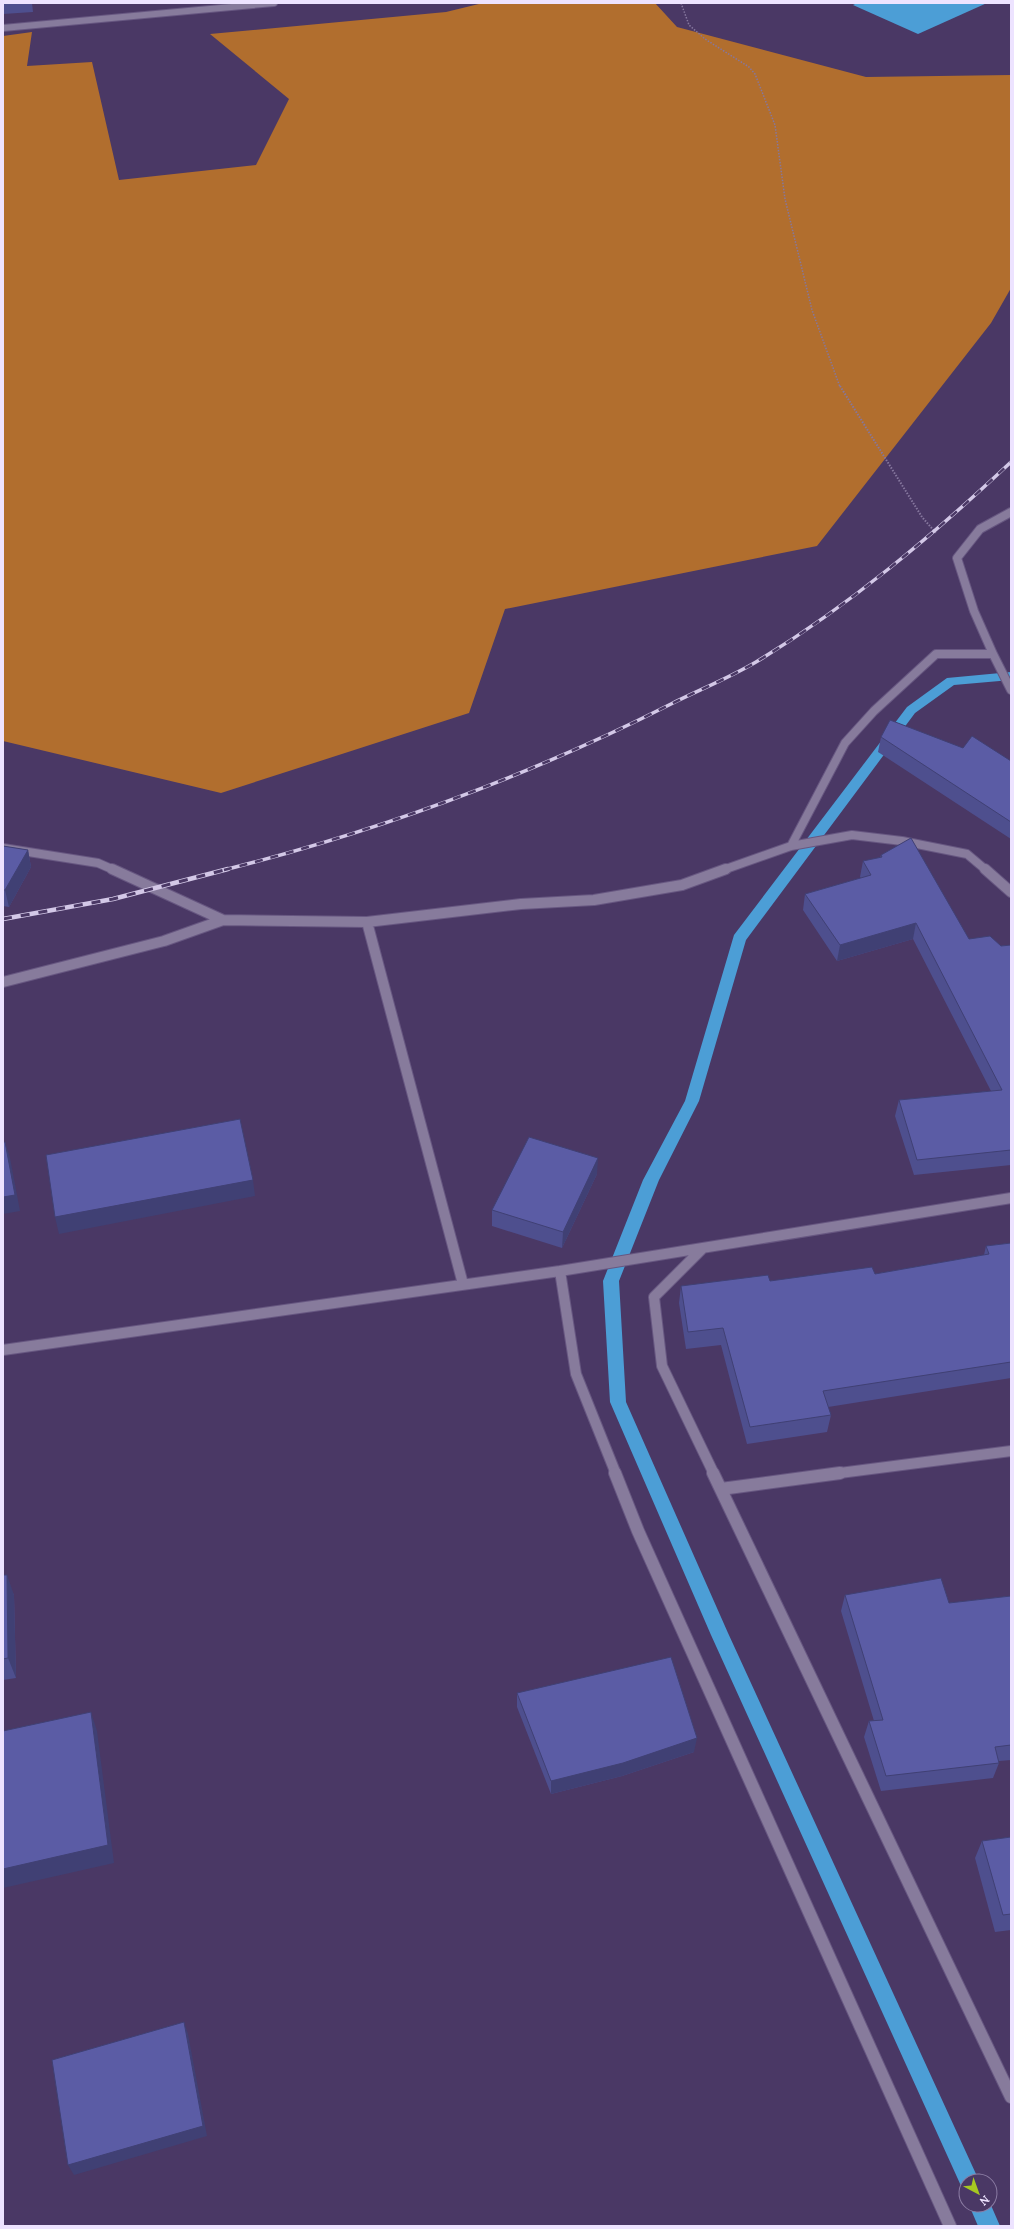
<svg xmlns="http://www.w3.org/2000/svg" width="1014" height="2229" font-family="Lora,serif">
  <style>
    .forest { fill: #b16e2e }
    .water { fill: #4c9ed6 }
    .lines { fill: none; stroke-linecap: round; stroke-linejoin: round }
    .stream { fill: #4c9ed6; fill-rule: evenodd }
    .minor-far3-casing { stroke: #675781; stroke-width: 8 }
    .minor-far2-casing { stroke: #675781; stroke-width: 10 }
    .minor-far1-casing { stroke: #675781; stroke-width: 12 }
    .minor-casing { stroke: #675781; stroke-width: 14 }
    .path-far1 { stroke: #86779e; stroke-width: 1.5; stroke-dasharray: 1.5 1.5; stroke-linecap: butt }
    .path { stroke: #86779e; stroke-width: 2; stroke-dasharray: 1.5 1.5; stroke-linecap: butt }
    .minor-far3 { stroke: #877b9c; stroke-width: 6 }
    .minor-far2 { stroke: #877b9c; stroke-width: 8 }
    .minor-far1 { stroke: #877b9c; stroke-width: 10 }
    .minor { stroke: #877b9c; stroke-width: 12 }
    .rail-far1-casing { stroke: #d3c8e7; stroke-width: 3.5 }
    .rail-casing { stroke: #d3c8e7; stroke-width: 4.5 }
    .rail-far1 { stroke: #4a3865; stroke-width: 2.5; stroke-dasharray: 8; stroke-linecap: butt }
    .rail { stroke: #4a3865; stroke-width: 3; stroke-dasharray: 9; stroke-linecap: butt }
    .wall { fill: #4e4f8e }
    .shaded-wall { fill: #404074 }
    .building { fill: #5b5ca5; stroke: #404074 }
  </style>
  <rect width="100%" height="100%" fill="#4a3865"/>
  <path class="forest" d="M483,3H655L677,27L866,77L1011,75V288L991,323L817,546L505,609L469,713L221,793L3,741V36L32,32L27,66L92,62L119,180L256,165L289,99L210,34L446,12Z"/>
  <path class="water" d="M857,3H987L918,34L853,5Z"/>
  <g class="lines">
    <path class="stream" d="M1011,672V680L954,685L915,713L746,940L699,1101L659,1180L619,1281L626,1402L728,1633L976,2174L980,2181H966V2190L962,2188L711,1635L610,1402L603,1281L643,1180L685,1101L734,935L907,707L947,678Z
      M990,2203L1000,2226H978L969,2205H990Z"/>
    <g class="minor-far3-casing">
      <path id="minor-far3" d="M3,28L274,3"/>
    </g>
    <g class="minor-far2-casing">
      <path id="minor-far2" d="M993,654L974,611L957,558L980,529L1011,512
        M791,846L845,743L874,711L936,654H993L1011,690
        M3,848L98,863L114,870
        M723,870L791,846L852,835L902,841L967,854L986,870"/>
    </g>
    <g class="minor-far1-casing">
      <path id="minor-far1" d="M112,869L223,920
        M985,869L1011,892
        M367,922L463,1284
        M3,982L164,941L223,920L367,922L521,904L594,900L682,885L726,869
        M703,1248L654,1297L662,1366L714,1474
        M560,1271L576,1374L616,1474
        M3,1350L560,1271L1011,1198
        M832,1474L1011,1451"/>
    </g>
    <g class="minor-casing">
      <path id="minor" d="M615,1473L638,1531L950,2226
        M713,1473L1011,2097
        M721,1489L840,1473"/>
    </g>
    <path class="path-far1" d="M681,3L689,25L705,39L749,67L755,74L775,125L785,199L812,310L840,387"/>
    <path class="path" d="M840,386L922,517L936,533"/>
    <use href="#minor-far3" class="minor-far3"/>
    <use href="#minor-far2" class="minor-far2"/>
    <use href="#minor-far1" class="minor-far1"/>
    <use href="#minor" class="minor"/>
    <g class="rail-far1-casing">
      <path id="rail-far1" d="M224,870C378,831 529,776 671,704C699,690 729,678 756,662C849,606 932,536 1011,462"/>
    </g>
    <g class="rail-casing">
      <path id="rail" d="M3,919L113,899L228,869"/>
    </g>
    <use href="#rail-far1" class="rail-far1"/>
    <use href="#rail" class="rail"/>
  </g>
  <path class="wall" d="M3,3H32L33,12L3,14Z
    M881,737L1011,761V839L878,752Z
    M3,846L28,850L31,867L9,907L3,906Z
    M881,855L969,939L1001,946L1011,945V1165L914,1175L895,1116L899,1100L991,1091L913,939L837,961L803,910L805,894L861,878L860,877L863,861L880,858Z
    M597,1174L562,1248L492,1226V1210Z
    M1011,1243V1378L828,1407L831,1415L827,1432L747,1444L721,1345L686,1349L679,1303L681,1286L770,1281L875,1274L984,1255L986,1246Z
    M3,1575L14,1595L16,1678L3,1680Z
    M845,1595L949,1603L1011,1596V1760L999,1761V1763L993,1778L881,1791L864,1737L869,1721H874L841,1611Z
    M517,1693L694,1752L622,1776L551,1794L517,1707Z
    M1011,1837V1930L995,1932L975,1858L982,1841Z"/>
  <path class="shaded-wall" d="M28,850L31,867L9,907L5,890Z
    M916,923L913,939L837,961L840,945Z
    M5,1142L10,1158L20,1211L3,1214V1197Z
    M598,1158L597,1174L562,1248L563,1232Z
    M253,1180L255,1196L59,1234L55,1217Z
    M7,1575L14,1595L16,1678L8,1658Z
    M91,1712L97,1731L114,1863L3,1888V1869Z
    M697,1738L694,1752L622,1776L551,1794V1781Z
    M184,2022L188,2034L207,2136L74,2175L68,2165Z"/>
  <path class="building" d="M890,720L963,748L972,736L1011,761V822L881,737Z
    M911,838L969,939L990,936L1001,946L1011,945V1150L917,1160L899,1100L1002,1090L916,923L840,945L805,894L871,875L863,861L882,857L881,855Z
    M3,846L28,850L5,890H3Z
    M240,1119L253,1180L55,1217L46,1155Z
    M529,1137L598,1158L563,1232L492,1210Z
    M3,1142H5L15,1195L3,1197Z
    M1011,1243V1362L823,1391L831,1415L750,1427L723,1328L688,1332L681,1286L768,1275L770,1281L872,1267L875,1274L989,1254L986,1246Z
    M3,1575H7L8,1658L3,1659Z
    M941,1578L949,1603L1011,1596V1745L995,1747L999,1763L886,1776L869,1721L883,1720L845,1595Z
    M671,1657L697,1738L623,1763L551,1781L517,1693Z
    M91,1712L108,1845L3,1869V1731Z
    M1011,1837V1914L1003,1915L982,1841Z
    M184,2022L203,2126L68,2165L52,2060Z"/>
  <rect width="1014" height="2229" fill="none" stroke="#ede3ff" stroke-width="8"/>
  <g transform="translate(978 2193) rotate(139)"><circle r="19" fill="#4a3865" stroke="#8b7ca3"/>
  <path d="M0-3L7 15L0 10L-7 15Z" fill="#a6c821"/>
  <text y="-6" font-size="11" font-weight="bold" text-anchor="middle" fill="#ede3ff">N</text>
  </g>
</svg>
